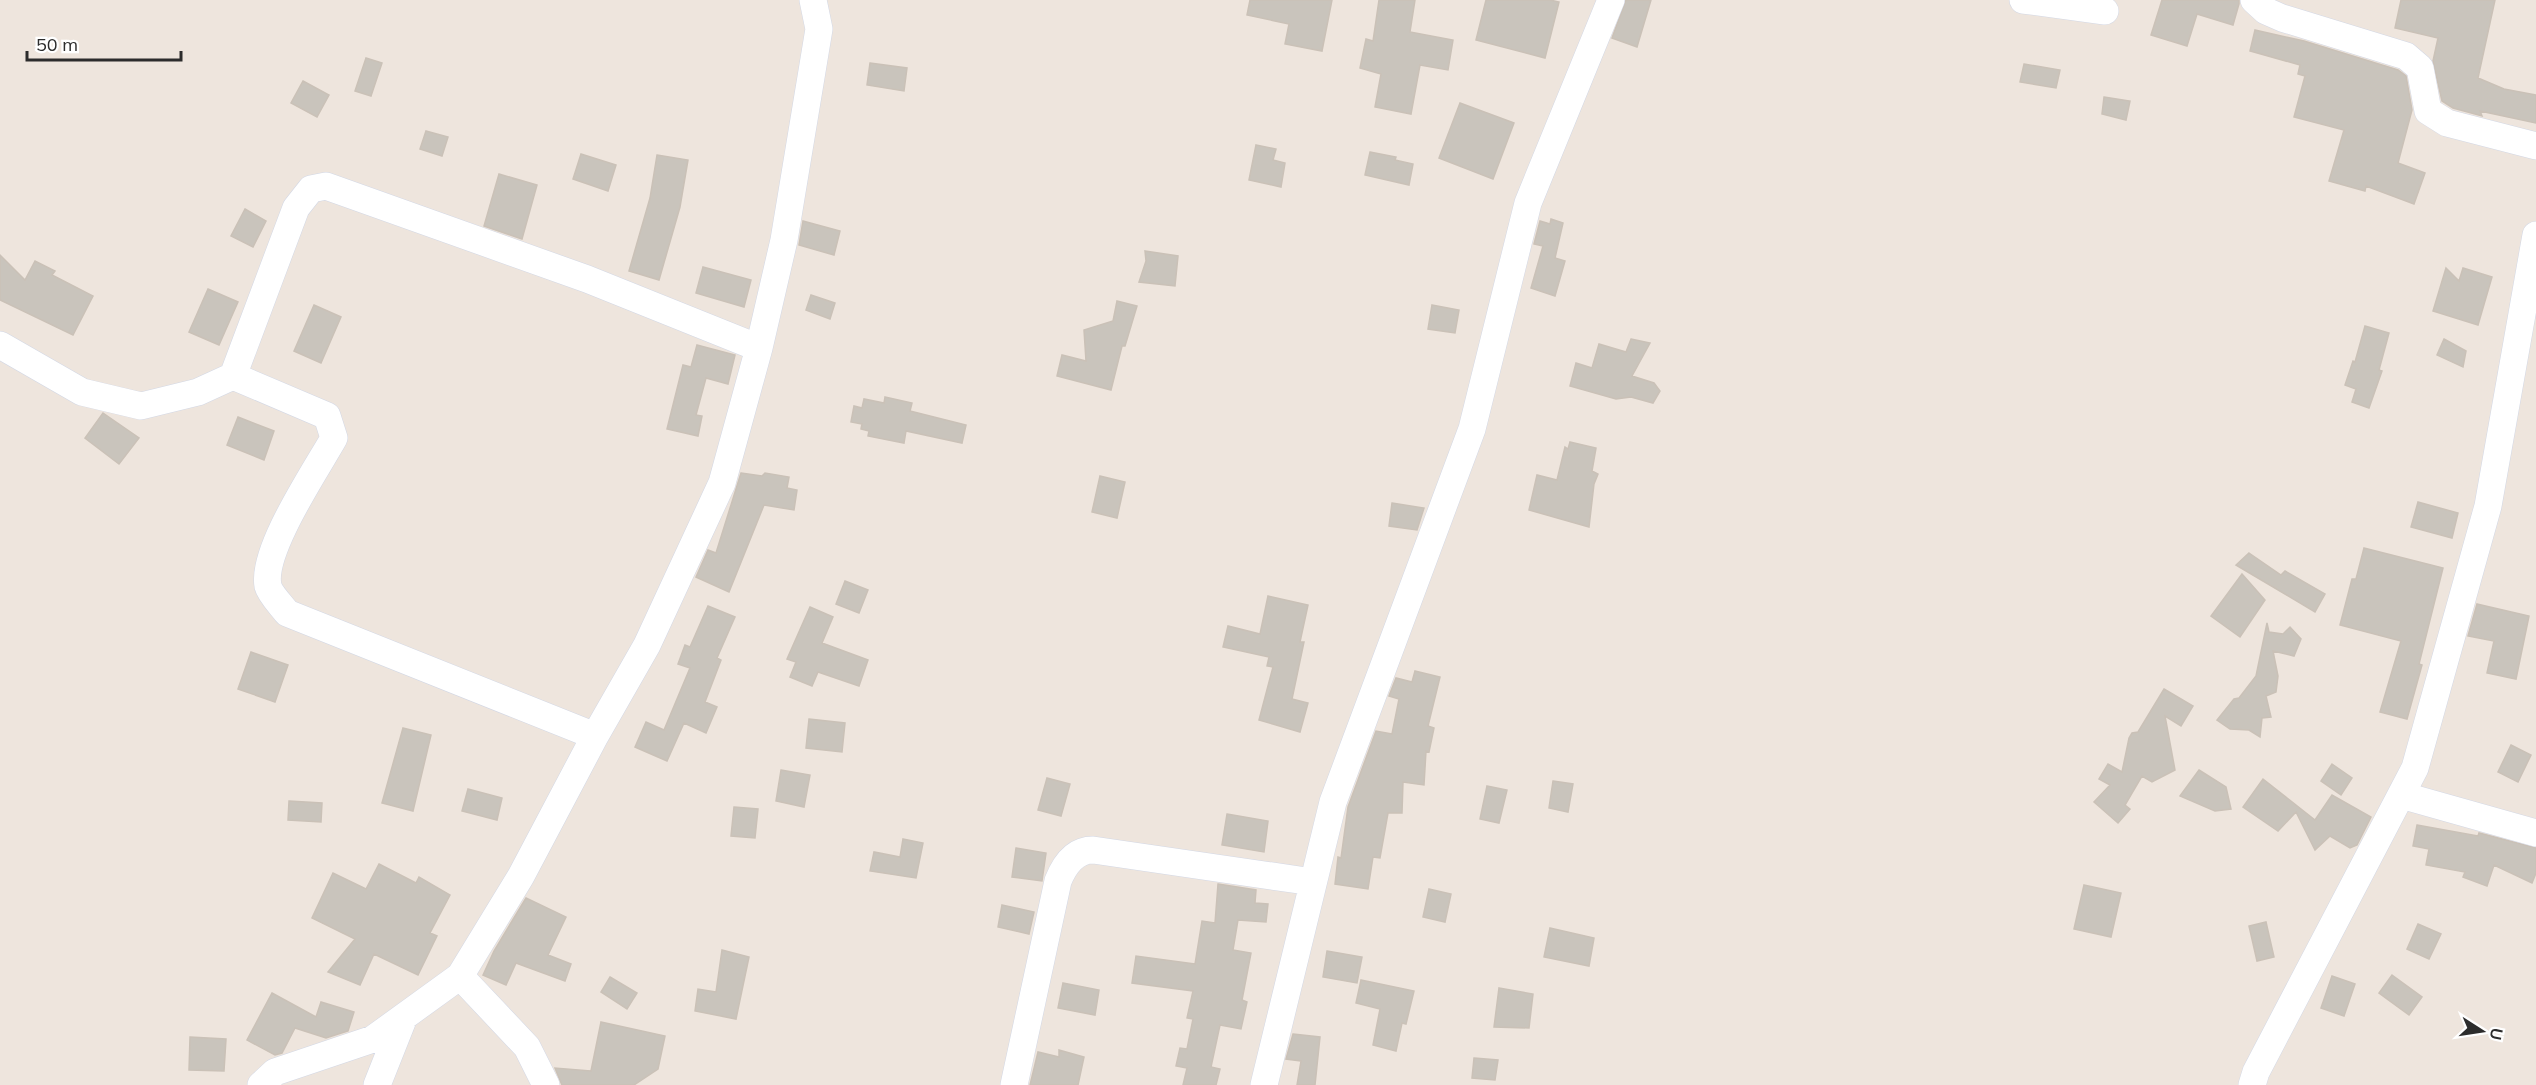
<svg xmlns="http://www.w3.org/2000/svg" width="2536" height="1085" font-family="Mulish,sans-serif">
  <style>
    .building { fill: #c9c4bc; stroke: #cac1b7; stroke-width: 1.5 }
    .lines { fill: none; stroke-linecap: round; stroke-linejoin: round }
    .minor-casing { stroke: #d3d8e5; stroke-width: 28 }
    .minor { stroke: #fff; stroke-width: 27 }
  </style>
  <rect width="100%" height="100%" fill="#eee5dd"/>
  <path class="building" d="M1250,0H1332L1322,51L1285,44L1289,24L1247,15Z
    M1379,0H1415L1410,32L1453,40L1448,70L1420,65L1411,114L1375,107L1381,74L1360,68L1366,39L1373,41Z
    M1486,0H1550L1559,2L1545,58L1476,40Z
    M1626,0H1651L1637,47L1612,38Z
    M2162,0H2239V4L2233,25L2197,14L2187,46L2151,35Z
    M2401,0H2495L2478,78L2504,89L2536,95V123L2480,111L2482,116L2453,108L2442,101L2433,61L2438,38L2395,28Z
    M2255,30L2304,41L2398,70L2406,76L2412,110L2398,163L2425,173L2414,204L2366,186L2365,191L2329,181L2344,130L2294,117L2305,76L2298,74L2300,65L2250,51Z
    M366,58L382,63L371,96L355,91Z
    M870,63L907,68L904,91L867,85Z
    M2024,64L2060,70L2056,88L2020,82Z
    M303,81L329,95L317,117L291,103Z
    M2104,97L2130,101L2126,120L2102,114Z
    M1460,103L1514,123L1493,179L1439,158Z
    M426,131L448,137L442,156L420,149Z
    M1256,145L1276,149L1273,160L1285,163L1281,187L1249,180Z
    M1370,152L1396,157L1395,160L1413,164L1409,185L1365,175Z
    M581,154L616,165L608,191L573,179Z
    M657,155L688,160L680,207L659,280L629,271L650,198Z
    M499,174L537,185L522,239L484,226Z
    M245,209L266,221L253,247L231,236Z
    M1551,219L1563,223L1555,258L1565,261L1555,296L1531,288L1543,246L1534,244L1540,221L1550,224Z
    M803,221L840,231L834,255L799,245Z
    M1145,251L1178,256L1175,286L1139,282L1146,261Z
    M0,255L25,280L35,261L55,271L52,275L93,296L73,335L0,300Z
    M703,267L751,280L744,307L696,293Z
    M2446,268L2459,281L2463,268L2492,277L2478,325L2433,311Z
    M208,289L238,302L219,345L189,332Z
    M811,295L835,303L830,319L806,310Z
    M1117,301L1137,306L1125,346H1122L1111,390L1057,376L1062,355L1086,361L1084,330L1113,321Z
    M314,305L341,317L321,363L294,351Z
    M1432,305L1459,310L1455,333L1428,329Z
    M2365,326L2389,333L2379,370L2382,371L2369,408L2352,402L2356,389L2345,385L2353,361L2355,362Z
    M1631,339L1650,343L1632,376L1654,383L1660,391L1653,403L1631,397L1616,399L1570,386L1576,363L1592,368L1599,344L1626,352Z
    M2444,339L2466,351L2463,367L2437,355Z
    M697,345L735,355L728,384L706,378L696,415L702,416L698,436L667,429L683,365L691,367Z
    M885,397L912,403L910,411L966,425L962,443L906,431L904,443L868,436L869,431L861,429L862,424L851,422L854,406L862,408L864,399L884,403Z
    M103,413L139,438L119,464L85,438Z
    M238,417L274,431L264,460L227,445Z
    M1570,442L1596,448L1592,471L1598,474L1594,484L1589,527L1529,510L1537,475L1557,480L1565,447L1568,449Z
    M741,473L762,476L765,473L789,477L787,488L797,490L794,510L764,505L729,592L696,577L708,550L716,553Z
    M1100,476L1125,482L1117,518L1092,512Z
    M2418,502L2458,513L2452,538L2411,527Z
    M1392,503L1424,508L1417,530L1389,526Z
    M2364,548L2443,568L2419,664L2422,665L2407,719L2380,712L2401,641L2340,625L2352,579H2356Z
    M2249,553L2281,575L2285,571L2325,594L2315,612L2236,565Z
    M2242,574L2265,600L2240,637L2211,616Z
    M845,581L868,590L859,613L836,604Z
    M1268,596L1308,605L1300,642H1304L1292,699L1308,703L1300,732L1259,720L1273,667L1267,666L1269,657L1223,647L1228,626L1260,634Z
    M2477,604L2529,616L2516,679L2487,673L2494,641L2468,636Z
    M708,606L735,617L717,658L721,660L705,702L717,707L706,733L684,723L667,761L635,747L646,722L664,730L690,668L678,664L685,645L690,647Z
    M810,607L833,617L822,643L868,660L859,686L818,672L812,686L790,677L796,662L787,659Z
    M2267,623L2269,632L2283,634L2290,627L2301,639L2294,656L2273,651L2278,676L2276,692L2266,696L2271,717L2262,718L2260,737L2249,730L2230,729L2217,720L2234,699L2239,698L2256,676Z
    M251,652L288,665L275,702L238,689Z
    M1415,671L1440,677L1428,726L1434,728L1429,752L1426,751L1424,785L1403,782L1402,813H1388L1380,858L1373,857L1368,889L1335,884L1338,857L1341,858L1348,807L1376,731L1392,734L1399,699L1389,696L1396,678L1412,682Z
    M2164,689L2193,706L2181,726L2165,716L2175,770L2152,782L2142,776L2125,805L2130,809L2118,823L2094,802L2110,785L2099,779L2108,764L2122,772L2129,738L2132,733L2138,732Z
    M809,719L845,723L842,752L806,748Z
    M403,728L431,735L413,811L382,803Z
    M2511,745L2531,755L2518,782L2498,772Z
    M2332,764L2352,778L2341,795L2321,781Z
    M781,770L810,775L804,807L776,801Z
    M2199,770L2226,787L2231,809L2215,811L2180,796Z
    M1047,778L1070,784L1061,816L1038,810Z
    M2263,779L2315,820L2332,795L2371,817L2357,845L2350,848L2330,836L2315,850L2296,812L2278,831L2243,807Z
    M1553,781L1573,784L1568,812L1549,808Z
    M1487,786L1507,790L1499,823L1480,819Z
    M468,789L502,798L497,820L462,811Z
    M289,801L322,803L321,822L288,820Z
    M734,807L758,809L755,838L731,836Z
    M1227,814L1268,821L1264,852L1222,845Z
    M2417,825L2478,836L2479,833L2536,848V873L2532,883L2494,865L2487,886L2463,877L2465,872L2426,865L2429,849L2413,846Z
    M903,839L923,843L916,878L870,871L874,852L900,857Z
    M1016,848L1046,853L1042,881L1012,877Z
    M379,864L416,883L419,877L450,895L430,933L437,936L418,975L374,954L360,985L328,972L355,939L312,918L333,873L366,889Z
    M1218,884L1256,890L1255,903L1268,904L1266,922L1238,920L1233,950L1251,953L1242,1000L1247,1002L1241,1029L1220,1025L1211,1067L1220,1069L1216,1085H1183L1187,1068L1176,1066L1180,1048L1187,1049L1193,1019L1187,1018L1193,991L1132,983L1136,956L1195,964L1202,921L1215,923Z
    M2084,885L2121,893L2111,937L2074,929Z
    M1429,889L1451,894L1445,922L1423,917Z
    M526,898L566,917L548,955L571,964L565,981L516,963L506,985L483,975L494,951Z
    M1002,905L1034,912L1029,934L998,927Z
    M2266,922L2274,957L2257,961L2249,926Z
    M2418,924L2441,934L2429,959L2407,949Z
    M1550,928L1594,938L1589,966L1544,957Z
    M722,950L749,957L736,1019L695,1011L698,989L716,992Z
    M1327,951L1362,957L1357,983L1323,977Z
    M2392,975L2422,997L2409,1015L2379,993Z
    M2332,976L2355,984L2344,1016L2321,1008Z
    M610,977L637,993L627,1009L601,992Z
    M1361,980L1414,991L1406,1024L1402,1023L1396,1051L1373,1045L1380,1009L1356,1003Z
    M1063,983L1099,990L1095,1015L1058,1008Z
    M1499,988L1533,994L1529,1028L1494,1027Z
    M272,993L316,1017L321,1002L354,1012L348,1031L326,1038L295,1028L282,1053L275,1055L247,1040Z
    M601,1022L665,1036L658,1069L634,1085H562L555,1068L591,1071Z
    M1293,1034L1320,1037L1315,1085H1297L1301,1061L1286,1059Z
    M190,1037L226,1039L224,1071L189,1070Z
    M1059,1050L1084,1057L1078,1085H1030L1038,1052L1059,1057Z
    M1474,1058L1498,1060L1495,1080L1472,1078Z"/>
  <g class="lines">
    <g class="minor-casing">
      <path id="minor" d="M2023,0L2105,11
        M2254,0L2266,11L2282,18L2406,56L2420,68L2428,111L2447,123L2536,146
        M0,345L82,392L141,406L198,392L233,376L327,416L334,438C316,470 261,551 268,586C270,594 281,605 287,613L595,736L521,876L460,976L373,1039L275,1072L261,1085
        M233,376L296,208L311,189L326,186L587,279L759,348L784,240L819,29L813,0
        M595,736L647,645L722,483L759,348
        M2401,795L2536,833
        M460,976L527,1047L546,1085
        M377,1085L404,1017
        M1014,1085L1058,881C1064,866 1074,850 1093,850L1313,882
        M1264,1085L1333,802L1472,429L1528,203L1611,0
        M2252,1085L2256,1072L2415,768L2488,506L2536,235"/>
    </g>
    <use href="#minor" class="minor"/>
  </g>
  <g transform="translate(2482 1031) rotate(102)" stroke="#ffffff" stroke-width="4.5" paint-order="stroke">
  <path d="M0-4.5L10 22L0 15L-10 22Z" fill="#2c2c2c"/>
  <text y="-9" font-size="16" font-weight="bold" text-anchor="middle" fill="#2c2c2c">U</text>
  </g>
  <path d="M27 51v9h154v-9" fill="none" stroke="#2c2c2c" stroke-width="3"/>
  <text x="36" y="51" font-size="18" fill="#2c2c2c" stroke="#ffffff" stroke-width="4.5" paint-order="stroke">50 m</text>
</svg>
